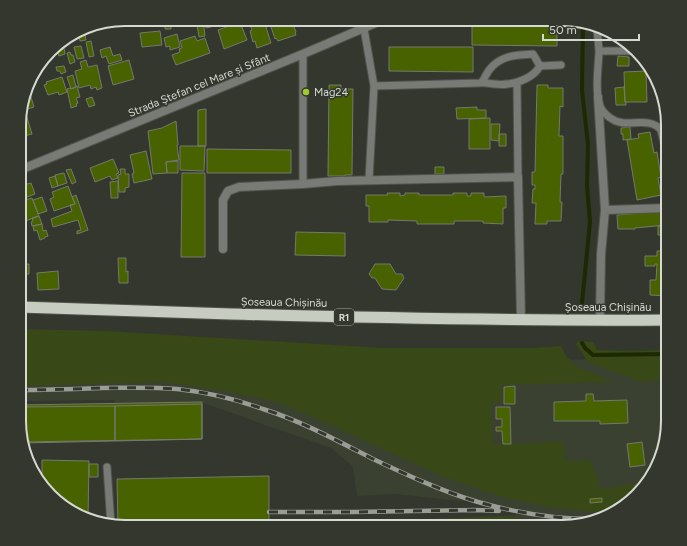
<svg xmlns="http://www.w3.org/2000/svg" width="687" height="546" font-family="Figtree,sans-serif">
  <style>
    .built { fill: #3b4131 }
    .green { fill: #384817 }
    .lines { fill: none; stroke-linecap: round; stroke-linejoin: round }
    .stream { stroke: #1d2900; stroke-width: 4 }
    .building { fill: #496200; stroke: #74796d }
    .service-casing { stroke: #50544b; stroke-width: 9 }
    .minor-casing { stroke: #50544b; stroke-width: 10 }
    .tertiary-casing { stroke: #50544b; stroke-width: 10 }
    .trunk-casing { stroke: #50544b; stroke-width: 13 }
    .service { stroke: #787a75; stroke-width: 7 }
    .minor { stroke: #787a75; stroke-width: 8 }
    .tertiary { stroke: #787a75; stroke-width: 8 }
    .trunk { stroke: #c7ccc0; stroke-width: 11 }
    .rail-casing { stroke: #999d95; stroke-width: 4.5 }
    .rail { stroke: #33372d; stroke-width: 3; stroke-dasharray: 9; stroke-linecap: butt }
    .poi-dot { fill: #9eca2e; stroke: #33372d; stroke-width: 1.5 }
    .labels { text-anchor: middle; stroke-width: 3; stroke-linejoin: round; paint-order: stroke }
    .shield { fill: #33372d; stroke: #a5a8a0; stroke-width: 1 }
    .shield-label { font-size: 10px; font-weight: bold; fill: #d6d9d2 }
    .street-label { font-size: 11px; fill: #d6d9d2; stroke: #33372d }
    .poi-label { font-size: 11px; fill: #d6d9d2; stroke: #33372d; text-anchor: start }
    .rim { fill: none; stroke: #d6d9d2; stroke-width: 2 }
  </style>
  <rect width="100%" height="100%" fill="#33372d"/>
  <path class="built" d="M668,358V428L660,462L642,491L603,519L573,525L503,516L534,513L481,503L395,494L357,496L353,467L350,464L331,448L206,404L202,403L115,404L114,400L19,401V379L486,369L500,361Z"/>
  <path class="green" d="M19,329L106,331L384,348H532L561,346L566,356L577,367L614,382L501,385V402L491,405L493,445L564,441L565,461L590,460L601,489L634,484L652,474L642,491L614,511L591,512L555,508L502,497L442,476L304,413L273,401L224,391L166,382L19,386Z
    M578,341L593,342L597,350L633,351L668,350V380L640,382L588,362L576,344Z
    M503,516L573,525L562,527H353V522Z"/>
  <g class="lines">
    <path class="stream" d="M582,303L590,222L587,185L588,145L582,90L583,22
      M582,343L585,348L593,355L668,354"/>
  </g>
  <path class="building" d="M196,19H203L205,36L199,37Z
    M204,19H213L215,26L206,28Z
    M274,19H291L296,32L295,33L296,35L278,41L276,38L275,39L269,21Z
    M165,21H171V29H165Z
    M264,21L271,43L257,48L255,41L253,42L250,31L252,30L250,25Z
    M240,22L247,40L224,49L218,30Z
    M472,22H557V46L472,45Z
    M84,30L86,40L80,41L78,32Z
    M160,31L162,45L142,47L140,33Z
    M177,34L180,47L170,50V46L166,47L164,38Z
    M195,36L197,41L205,38L210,53L176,65L172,55L180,52L179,49L182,48L180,41Z
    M91,41L94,56L89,57L86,42Z
    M59,44L60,50L64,48L65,54L59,56L55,45Z
    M81,46L84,58L77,59L74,47Z
    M110,47L113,56L120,54L122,60L109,64L106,56L102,58L100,50Z
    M389,47H473V72L389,71Z
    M70,52L71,55H73L75,62L70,64L67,53Z
    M618,56L629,57V66H617Z
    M86,60L88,67L97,65L102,88L97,90L96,87L91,89L90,85L79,88L75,71L82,69L80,62Z
    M129,60L134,79L113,85L108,66Z
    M64,66L66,72L61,74L60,71H57L56,67Z
    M646,71L647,102H625L624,72Z
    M73,75L76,87L71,89L67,77Z
    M62,77L67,92L59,95L58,92L48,95L44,85L47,84L46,82Z
    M329,85H341V89H353L352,175H345V176H328Z
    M537,85H548V88H563V107L560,106L559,136H563V174H561L560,202H562L561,221H547V224H535L536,203H532L533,189H535V185H532V172H535Z
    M76,86H77L80,97L76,98L78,103L76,104L77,106L71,108L67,89L70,88L71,89L76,87Z
    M28,87L34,107L24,110V112L20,113Z
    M624,87L625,102H626V105H616L615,88Z
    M92,97L95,105L89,107L86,99Z
    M477,107V110H486V118L457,119L456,108Z
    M206,109V146H198V110Z
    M24,111H25L32,134L20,137V113Z
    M490,118V149H469V119Z
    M176,121L178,145H177L179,160L166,162L167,173L153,174L148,131L162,128Z
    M491,124H500L499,141L491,140Z
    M630,127L631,139L623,140V134H621V128Z
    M650,132L654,153L657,152L661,177L658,178L661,195L637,200L627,140L639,138L638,134Z
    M499,134H506V146H499Z
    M180,146H205L204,171L180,170Z
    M207,149L291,150V173H207Z
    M146,151L152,179L134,183L132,174L134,173L130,155Z
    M113,159L119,173L116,174L118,178L112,180L110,176L95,182L90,168Z
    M178,161V173H167L166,162Z
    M435,167H444V174H435Z
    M71,169L76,182L72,184L66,170Z
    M120,169H125V174H129V187L125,188V192H119L118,175L121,174Z
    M64,173L67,183L58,186L55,175Z
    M182,173H205V257H181Z
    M55,176L58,186L52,188L49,178Z
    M118,181V198H111L110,182Z
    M31,183L35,194L27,197L23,185Z
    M68,186L75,204L54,211L50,199L54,197L52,192Z
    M387,193H400V196L405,195V193H419V195H453V193H467V196H471V193H484V197L506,196V208H503V224L483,223V221H454V224H417V221L388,220V222H369V206H366V195H388Z
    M76,195L88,230L77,234V231L81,230L78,220L53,227L51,219L72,211L70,205L75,204L72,197Z
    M24,197L25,200L32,198L39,216L20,223V198Z
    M42,197L47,211L38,214L33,200Z
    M665,211L666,225L635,228V229H618L617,215Z
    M39,216L42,224L32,226L31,222L33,221L32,218Z
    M42,224L43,231L46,230L48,236L45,237V238L40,240L37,230L34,231L33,226Z
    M658,226H668V251H663L662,244H661V235H658Z
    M296,232L345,233V256L295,255Z
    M657,251H668V296L650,295V280H656L657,264H655V266H645V256H657Z
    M118,258H126V272L128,271V283H119Z
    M29,264V274H23L24,290H20V265Z
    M375,264H390L396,274H402L404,278L396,290L382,289L375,278H372L369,274Z
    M58,271L59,289L38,290L37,273Z
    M515,386V404H504V387Z
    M586,394H593L594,401L627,400L628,423L600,424V421H554V402L586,401Z
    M202,402V439L23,442L19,428V405Z
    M202,404V439L115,441V406Z
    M115,406V441L23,443L19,428V407Z
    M496,407H510L511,444H503L502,431H496V427H502V419H496Z
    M642,442L645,465L630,467L627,444Z
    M42,460L89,461L88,520L85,519L55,501L42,484Z
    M89,464H98V477H89Z
    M269,476V527H118L117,479Z
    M602,498V502L590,503V499Z"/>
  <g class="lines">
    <g class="service-casing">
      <path id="service" d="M597,26C597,35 599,44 599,53C598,69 595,91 600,106C602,111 607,116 612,119C626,129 649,115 661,130L668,160
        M364,29L374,86
        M599,51H636
        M303,54V184
        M482,82C485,78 487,72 490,69C501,55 517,55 533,54L540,66
        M517,82L518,177
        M369,180L374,86C409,85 444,84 479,83C488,82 498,86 507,84C519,83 534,77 540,66L561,65
        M107,467L111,525"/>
    </g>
    <g class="minor-casing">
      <path id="minor" d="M598,97L605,210L601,254L600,320
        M605,210L668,208
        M223,249V200L228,191L239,187L303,184L337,181L518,177L521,320"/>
    </g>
    <g class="tertiary-casing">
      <path id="tertiary" d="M20,170L303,54L385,19"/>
    </g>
    <g class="trunk-casing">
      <path id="trunk" d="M20,307C90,309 161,312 231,314C377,318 522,321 668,320"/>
    </g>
    <use href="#service" class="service"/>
    <use href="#minor" class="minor"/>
    <use href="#tertiary" class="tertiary"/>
    <use href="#trunk" class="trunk"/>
    <g class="rail-casing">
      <path id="rail" d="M19,390C47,390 74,389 101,388C127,388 152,387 177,389C207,392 235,399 263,409C301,421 336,440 371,458C405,474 441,491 478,502C517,513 560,520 601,519
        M269,512H352L476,510L499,511"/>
    </g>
    <use href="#rail" class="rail"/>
  </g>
  <circle class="poi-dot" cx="306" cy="92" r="4"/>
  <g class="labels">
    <rect class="shield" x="334" y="309" width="20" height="16" rx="3"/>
    <g class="shield-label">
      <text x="344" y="321">R1</text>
    </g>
    <g class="street-label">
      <text transform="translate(199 85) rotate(-22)" y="4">Strada Ștefan cel Mare și Sfânt</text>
      <text transform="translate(284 302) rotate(1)" y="4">Șoseaua Chișinău</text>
      <text x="608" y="311">Șoseaua Chișinău</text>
    </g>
    <g class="poi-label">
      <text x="314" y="96">Mag24</text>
    </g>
  </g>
  <path d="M0 0H687V546H0ZM125 26H562A99 99 0 0 1 661 125V421A99 99 0 0 1 562 520H125A99 99 0 0 1 26 421V125A99 99 0 0 1 125 26Z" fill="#33372d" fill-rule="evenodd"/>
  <path class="rim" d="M125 26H562A99 99 0 0 1 661 125V421A99 99 0 0 1 562 520H125A99 99 0 0 1 26 421V125A99 99 0 0 1 125 26Z"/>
  <path d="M543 34v6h96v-6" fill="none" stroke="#d6d9d2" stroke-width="2"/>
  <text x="549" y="34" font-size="12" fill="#d6d9d2" stroke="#33372d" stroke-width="3" paint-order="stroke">50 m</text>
</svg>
